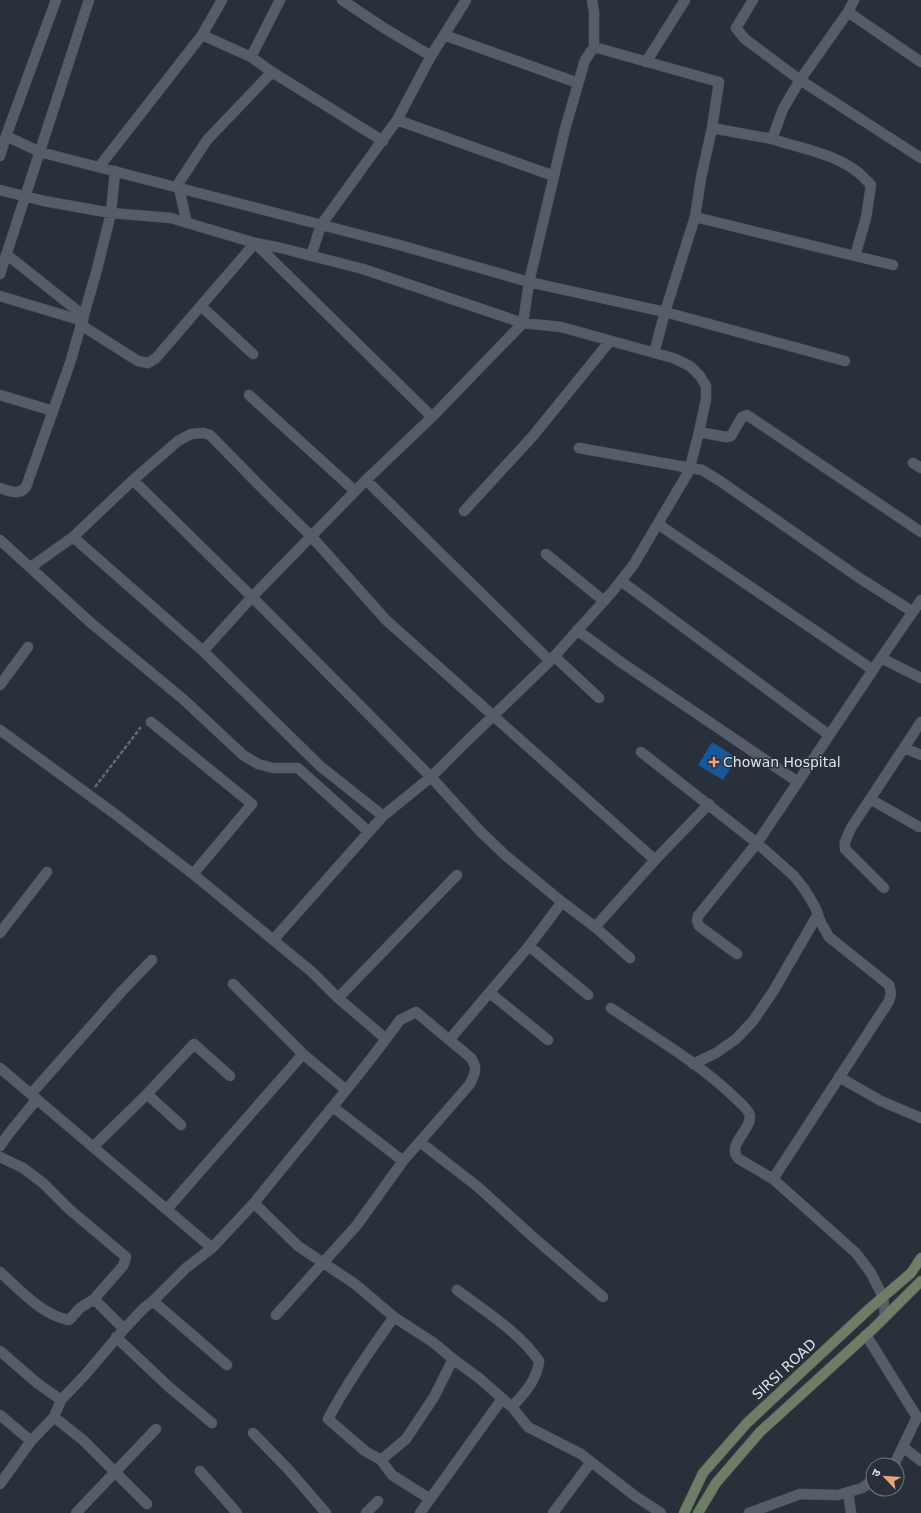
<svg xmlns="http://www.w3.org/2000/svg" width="921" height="1513" font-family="'DejaVu Sans','Noto Sans Devanagari',sans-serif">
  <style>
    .building { fill: #16589c }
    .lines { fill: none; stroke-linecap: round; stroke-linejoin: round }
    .street-casing { stroke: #474d55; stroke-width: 11 }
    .secondary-casing { stroke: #474d55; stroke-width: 11 }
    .path { stroke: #646b73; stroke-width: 2.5; stroke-dasharray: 4 2; stroke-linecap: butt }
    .street { stroke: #555d67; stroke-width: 10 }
    .secondary { stroke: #6e7d66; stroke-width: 10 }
    .poi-dot { fill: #f0a378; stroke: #283039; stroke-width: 1.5 }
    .labels { text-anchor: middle; stroke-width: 3; stroke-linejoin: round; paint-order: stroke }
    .poi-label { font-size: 14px; fill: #dfe4ea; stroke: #283039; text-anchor: start }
    .street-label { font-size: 14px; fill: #dfe4ea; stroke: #283039 }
  </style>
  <rect width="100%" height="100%" fill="#283039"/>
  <path class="building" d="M712,742L737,758L723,780L698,765Z"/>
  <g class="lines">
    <g class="street-casing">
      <path id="street" d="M280,0L251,57L272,72L383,141
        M342,0L384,28L431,56
        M592,0L594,12V47
        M753,0L736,28L745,39L800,80L921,158
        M848,12L921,62
        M202,35L251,57
        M444,35L578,83
        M646,62L685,0
        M6,136L40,152L403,246L529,282L665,312L845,361
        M0,156L6,136L56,0
        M99,167L202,35L222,0
        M554,176L565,129L585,60L594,47L719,82L712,128
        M0,190L44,201L111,213L171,218L255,243L281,248L363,269L523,323L561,327L673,358L690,366L700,376L706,386V399L699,432L689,471L634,564L612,592L550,661L465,743L431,777L383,816L274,939
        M695,217L855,256L866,218L871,185C866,180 861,174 855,170C831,153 800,148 772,139
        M187,223L178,184L207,140L272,72
        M6,254L84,316
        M311,256L321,225L397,120L431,56L466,0
        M855,256L893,265
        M0,274L89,0
        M0,296L83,321
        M201,306L253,354
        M81,325L138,361L148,363L156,358L255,243L432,417
        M654,353L665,312L695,217L701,178L712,128L772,139L783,109L800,80L848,12L854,0
        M0,395L53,411
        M249,395L355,491
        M699,432L726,437L731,436L742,417L747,415L921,532
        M579,448L702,470L720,481L861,579L913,612
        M913,463L921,468
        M133,480L252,597L431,777L480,831L505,855L562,902L529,946L450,1039
        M366,480L432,417L523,323L529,282L554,176L397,120
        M0,488C10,491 19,496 26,487L70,363L96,273L111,213L115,171
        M464,511L532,437L610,341
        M658,524L873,670L881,658L921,678
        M73,537L203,651L320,766L383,816
        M0,540L91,623L183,699L243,755L258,764L273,768H298L369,832
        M546,554L604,601
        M31,567L73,537L133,480L178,441L191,434L203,433L210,435L267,493L312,537L386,620L655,860
        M621,581L829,735
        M577,630L622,663L798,782
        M203,651L252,597L366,480L550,661
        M554,656L599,698
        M881,658L921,600
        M0,685L28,647
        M151,722L252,804L193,874
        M0,730L115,814L193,874L312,972L338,998L386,1039C344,1095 298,1148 254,1203
        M904,748L921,755
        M641,752L757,843L873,670
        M870,799L919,827
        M884,888L845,849V842L851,828L921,722
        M562,902L595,927L655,860L709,804
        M595,927L630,958
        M0,933L47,872
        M529,946L588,995
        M737,954L699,926L697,921L698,916L757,843L794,876L805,890L815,907L821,923L829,937L889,985L891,993L889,1001L773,1179
        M233,984L303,1054L346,1090
        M490,993L548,1040
        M338,998L457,875
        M611,1008C652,1036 696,1061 732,1095C738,1101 745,1106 749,1113C756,1127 724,1145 739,1159L773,1179L856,1253L871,1273L883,1297L885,1317
        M693,1064L716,1053L736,1039L753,1021L774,990L818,914
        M0,1068L212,1248L254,1203L298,1246L355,1284L394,1317L434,1343L453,1359L479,1378L512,1407L528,1427L581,1454L635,1496L661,1513
        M839,1077L881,1101L921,1118
        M31,1094L123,990L152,960
        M147,1094L181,1125
        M333,1107L403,1161
        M420,1142L478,1187L533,1237L603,1297
        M0,1146L10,1132L37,1099
        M93,1147L147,1094L194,1044L230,1076
        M0,1157L23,1168L43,1183L69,1209L126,1257L123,1266L94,1299
        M167,1209L303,1054
        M0,1272C19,1289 43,1316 69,1320L80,1308L94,1299L124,1329
        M457,1290C485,1311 519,1332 539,1361C537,1381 524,1393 512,1407
        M153,1301L227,1365
        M276,1315L357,1225L403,1161L470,1084C475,1073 478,1069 471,1058L416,1012L400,1020L386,1039
        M394,1317C370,1350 347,1383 328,1419L365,1451L381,1460L406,1439L434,1397L453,1359
        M866,1335L917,1417L894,1465
        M116,1337L169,1387L212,1423
        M0,1351L37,1383L61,1400L54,1417L83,1440L147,1504
        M61,1400L85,1375L124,1329L144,1308L153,1301L186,1268L212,1248
        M0,1415L31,1441L54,1417
        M253,1433L288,1469L326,1513
        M903,1447L921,1461
        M381,1460L392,1475L430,1499
        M200,1471L237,1513
        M0,1484L31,1441
        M848,1492L851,1513
        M76,1513L156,1429
        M366,1513L378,1501
        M420,1513L502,1399
        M553,1513L591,1462
        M749,1513L800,1494L838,1495L862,1488L873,1480"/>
    </g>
    <g class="secondary-casing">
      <path id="secondary" d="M684,1513L703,1473L747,1423L869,1309L911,1273L921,1258
        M698,1513L716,1483L760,1432L874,1328L921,1281"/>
    </g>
    <path class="path" d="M95,787L141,727"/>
    <use href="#street" class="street"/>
    <use href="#secondary" class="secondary"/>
  </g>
  <path class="poi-dot" d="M712 756h4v4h4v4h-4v4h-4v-4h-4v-4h4z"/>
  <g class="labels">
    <g class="poi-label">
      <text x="723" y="767">Chowan Hospital</text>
    </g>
    <g class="street-label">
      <text transform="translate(784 1369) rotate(-43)" y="5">SIRSI ROAD</text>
    </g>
  </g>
  <g transform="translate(885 1477) rotate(295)"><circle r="19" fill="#283039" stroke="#717880"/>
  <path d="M0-3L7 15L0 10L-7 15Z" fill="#f0a378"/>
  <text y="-6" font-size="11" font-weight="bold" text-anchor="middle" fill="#dfe4ea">उ</text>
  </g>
</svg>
